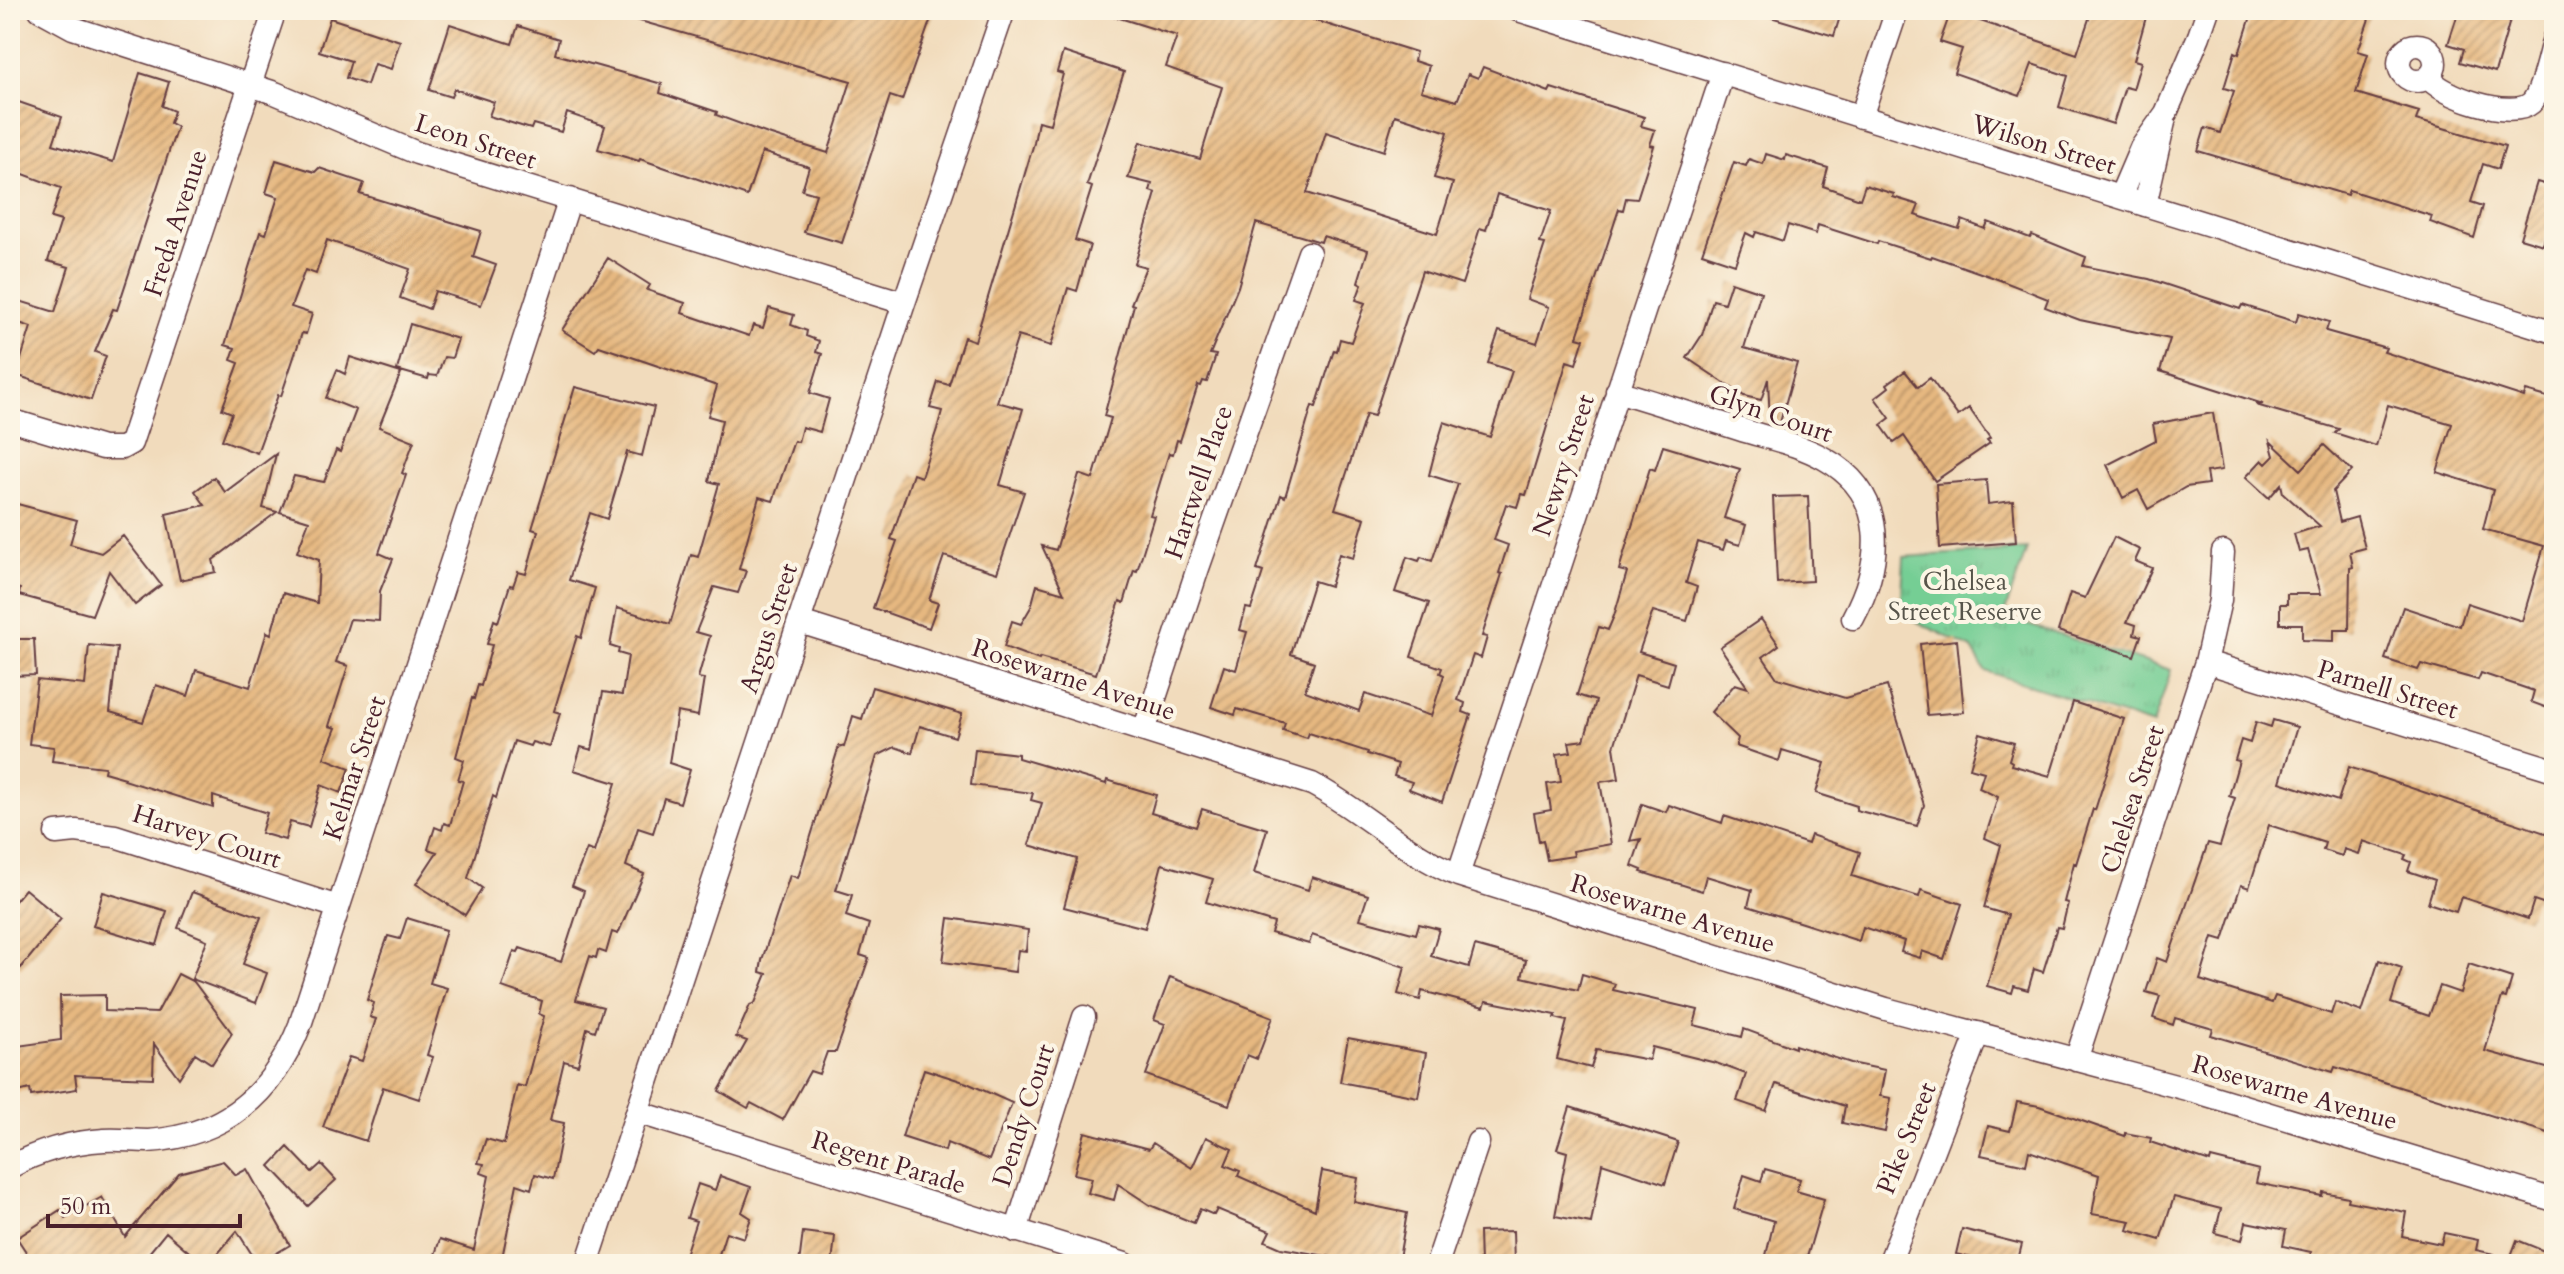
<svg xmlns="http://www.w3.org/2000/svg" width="2564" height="1274" font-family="Cardo,serif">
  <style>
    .park { fill: url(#park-tufts); stroke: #607660; stroke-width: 2 }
    .building { fill: url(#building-hatch); fill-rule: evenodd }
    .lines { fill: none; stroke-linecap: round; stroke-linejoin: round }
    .street-casing { stroke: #633b41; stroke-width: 25 }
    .street { stroke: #fff; stroke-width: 22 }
    .labels { text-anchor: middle; stroke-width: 8; stroke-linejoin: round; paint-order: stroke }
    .street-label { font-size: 26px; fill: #4a1f2b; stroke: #fcf5e5 }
    .park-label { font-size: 26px; fill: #57544a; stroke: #fcf5e5 }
  </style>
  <defs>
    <pattern id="park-tufts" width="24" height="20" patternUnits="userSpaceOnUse" patternTransform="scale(2)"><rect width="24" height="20" fill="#75ce94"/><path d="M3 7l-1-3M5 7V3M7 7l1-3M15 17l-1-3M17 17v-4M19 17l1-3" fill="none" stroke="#67b080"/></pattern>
    <pattern id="building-hatch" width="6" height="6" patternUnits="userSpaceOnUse" patternTransform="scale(2)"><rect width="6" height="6" fill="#e6b880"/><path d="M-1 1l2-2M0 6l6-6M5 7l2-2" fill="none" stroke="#bc9569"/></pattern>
  </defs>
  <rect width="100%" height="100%" fill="#fcf5e5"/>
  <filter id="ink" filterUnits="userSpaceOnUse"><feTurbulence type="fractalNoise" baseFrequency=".0125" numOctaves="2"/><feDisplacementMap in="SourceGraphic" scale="16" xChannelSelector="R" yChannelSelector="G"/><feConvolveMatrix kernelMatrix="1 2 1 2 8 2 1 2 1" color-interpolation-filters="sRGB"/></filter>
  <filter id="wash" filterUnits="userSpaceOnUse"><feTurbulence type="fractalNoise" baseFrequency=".006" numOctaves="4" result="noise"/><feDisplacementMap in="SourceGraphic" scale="32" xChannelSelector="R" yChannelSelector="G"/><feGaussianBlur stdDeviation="1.8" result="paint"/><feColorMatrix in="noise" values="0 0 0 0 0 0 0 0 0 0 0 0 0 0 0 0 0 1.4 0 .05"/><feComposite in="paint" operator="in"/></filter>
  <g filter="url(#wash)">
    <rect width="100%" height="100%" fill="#f1dbbc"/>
    <path class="park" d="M2027,549L2003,617L2171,670L2153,725L1985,671L1972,649L1901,614L1904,557Z"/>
    <g id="blocks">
      <path class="building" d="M627,10H934L902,100L890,96L842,243L804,232L816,194L802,190L809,167L762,152L747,196L640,159L639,161L598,149L605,126L567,113L561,132L533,124L531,129L489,116L494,102L454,89L451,97L429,90L450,24L512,44L518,26L559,39L555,54L662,84L660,93L717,112L716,115L768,134L828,153L851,81L626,17Z
        M1110,10H1292L1291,13L1416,52L1414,61L1429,66L1421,91L1457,101L1468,74L1478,78L1483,67L1549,92L1551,88L1644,117L1641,126L1655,130L1650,145L1654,146L1637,199L1626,198L1623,210L1619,209L1577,337L1584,339L1576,364L1567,361L1526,495L1521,494L1517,507L1506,504L1494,540L1508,545L1499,573L1502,574L1482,636L1487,637L1481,658L1473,655L1458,700L1465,703L1463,712L1471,715L1442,802L1409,789L1412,782L1394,776L1398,764L1367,754L1368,752L1309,733L1307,738L1283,730L1285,723L1237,709L1235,715L1211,707L1224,666L1236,670L1247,632L1240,630L1246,608L1251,609L1263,572L1257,570L1281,495L1285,497L1312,406L1316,407L1334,350L1337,351L1340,339L1351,342L1365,303L1356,300L1362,284L1358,282L1368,250L1323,236L1321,242L1256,223L1238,287L1210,354L1216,355L1207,382L1203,381L1201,386L1198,385L1180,441L1177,440L1173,454L1169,453L1150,515L1154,516L1137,571L1134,570L1124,603L1120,601L1096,674L1040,658L1039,660L1004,647L1012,621L1021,624L1031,607L1037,585L1064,593L1042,546L1056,550L1079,474L1093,479L1111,418L1104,416L1134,305L1131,304L1146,267L1135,264L1156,193L1150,191L1152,184L1128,178L1140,142L1200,159L1222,87L1166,67L1177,36L1110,15ZM1395,115L1448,132L1434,178L1453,183L1437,234L1307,193L1326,132L1384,151ZM1497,194L1551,211L1540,243L1545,244L1527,299L1549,307L1537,343L1499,331L1488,363L1512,371L1490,437L1444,422L1436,448L1429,475L1458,484L1432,561L1421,557L1419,561L1407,557L1395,592L1429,603L1411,657L1442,668L1440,673L1444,675L1431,716L1365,694L1359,711L1305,691L1314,662L1291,654L1314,581L1330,586L1339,554L1353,558L1365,518L1335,509L1366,414L1374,416L1422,271L1462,284L1480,228L1486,230Z
        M1765,10H1842L1834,36L1764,15Z
        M2092,10H2148L2134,60L2141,62L2133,89L2125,87L2113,124L2059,107L2068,76L2032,64L2020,96L1954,73L1962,49L1940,42L1951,11L2077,54Z
        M2253,10H2372L2358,51L2368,54L2356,93L2419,112L2416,120L2505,146L2498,169L2483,164L2471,202L2483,206L2474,238L2430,222L2432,216L2349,190L2347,195L2198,151L2205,128L2220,133L2234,91L2224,88L2235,52L2239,54Z
        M2459,10H2513L2495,72L2460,62L2464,49L2448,44Z
        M330,18L400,41L391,69L374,64L367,85L346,78L351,61L319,51Z
        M1063,52L1124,72L1087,185L1092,187L1075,240L1090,245L1077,291L1068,288L1051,346L1018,336L997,402L1023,409L1000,485L1024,492L997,573L944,556L929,600L938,603L929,628L873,608L897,541L891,539L913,474L921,477L937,429L942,411L930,408L938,382L949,385L964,337L975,341L1034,143L1038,121L1050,124L1063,74L1057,72Z
        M140,73L169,82L162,106L174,111L170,123L177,127L117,310L113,309L95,352L106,356L91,400L16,375L31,327L10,320V298L55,312L69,267L48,261L61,221L51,218L61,188L10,169V99L62,117L53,144L113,162Z
        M1766,154L1785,160L1786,155L1828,168L1823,186L1860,199L1865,185L1894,194L1893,197L1919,205L1915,215L1959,229L1962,220L1985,229L1988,222L2030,238L2032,235L2086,257L2083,266L2149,279L2240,309L2242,305L2296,322L2299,313L2329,322L2326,331L2386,348L2384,352L2524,397L2526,391L2554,399V698L2550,709L2531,702L2534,691L2481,673L2478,680L2421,664L2418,670L2385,659L2403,607L2460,626L2467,603L2522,621L2544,546L2483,529L2493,490L2437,472L2452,424L2388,405L2376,446L2335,433L2339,429L2256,405L2263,404L2160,371L2170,339L2080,320L2045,307L2048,299L1992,277L1932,256L1931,258L1878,241L1877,244L1818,225L1816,234L1788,225L1783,241L1756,232L1754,237L1746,233L1735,264L1702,253L1734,162L1746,166L1749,159L1763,164Z
        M276,160L315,172L319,168L364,183L360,194L481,231L473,257L496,265L481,305L435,291L429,309L400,298L410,269L327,240L316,274L305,270L291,307L312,314L306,334L302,333L281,396L278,395L257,453L222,440L232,413L222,409L239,363L231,360L235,348L225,345L260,232L266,234L278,197L266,193Z
        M2537,182L2554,187V232L2547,230L2543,245L2520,238Z
        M608,258L650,285L647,290L685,303L682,313L749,336L753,325L763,328L769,308L794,315L791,325L807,331L806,336L819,341L816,352L822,354L810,393L829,399L820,432L802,427L798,442L794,441L773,501L759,497L739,569L746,571L738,593L714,587L696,632L710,636L698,678L704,679L698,716L677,712L669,763L690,770L680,803L664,798L653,833L638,828L626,866L644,874L618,934L612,932L606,953L598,950L596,958L590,956L576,1000L603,1007L595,1031L587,1028L578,1065L564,1061L550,1120L564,1123L553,1179L535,1174L531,1189L517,1184L502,1258L503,1264H432L440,1239L474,1250L489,1176L481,1173L484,1164L478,1163L486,1139L504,1144L517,1085L525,1087L544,1016L539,1014L542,1001L502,987L514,951L518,952L520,948L561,962L584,891L572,886L587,849L594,852L616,783L574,770L581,747L592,750L603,692L622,695L628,656L618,653L619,649L610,646L617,608L670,624L691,555L698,557L719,484L709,481L722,420L708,416L717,386L599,346L595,351L562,330Z
        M1731,282L1761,292L1744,348L1797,363L1779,426L1770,423L1768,379L1761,400L1744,396L1687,358L1702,335L1713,300L1724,303Z
        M410,324L458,339L452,358L444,357L437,376L429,375L428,379L397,370Z
        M350,357L401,373L379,427L414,441L402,473L406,475L379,553L393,559L380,591L379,621L350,619L336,662L348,666L329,726L336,728L324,758L350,768L341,793L321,785L309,827L290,822L285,840L261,833L267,813L213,796V808L124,780L125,778L104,772L105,767L52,761L54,747L29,744L37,680L85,685L89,645L117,648L110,712L143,722L156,685L188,696L196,670L250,687L267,632L271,634L283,593L317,603L319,560L297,552L309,521L280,512L294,476L324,482L336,450L340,452L356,410L326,398L337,370L345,374Z
        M1905,371L1918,387L1930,378L1958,416L1969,408L1990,438L1987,440L1990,443L1935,481L1904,436L1894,443L1881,425L1890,418L1875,398L1889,387L1887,384Z
        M575,387L654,407L642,456L627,452L607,519L590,513L569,580L595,588L581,638L577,636L554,711L560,713L550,747L532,742L530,746L514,741L496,798L493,796L468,878L482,888L465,915L416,884L437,852L428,849L435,827L442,830L444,823L450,825L463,781L458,780L464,760L456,757L472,698L474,699L478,685L481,686L492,645L487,644L494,620L498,622L510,585L513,586L518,572L526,574L538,531L532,529Z
        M2213,413L2222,470L2206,472L2208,484L2186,487L2148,509L2138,490L2123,498L2107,465L2156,440L2153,424Z
        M2270,441L2301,470L2324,445L2352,471L2333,491L2340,522L2357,517L2365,548L2350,552L2353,567L2350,568L2349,630H2334V641L2302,640V624H2280V604H2287V594H2321L2308,550L2299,552L2294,534L2320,526L2283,493L2281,484L2269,498L2246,477L2262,460L2266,464L2274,456Z
        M1663,446L1740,469L1724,518L1746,525L1740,545L1726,541L1723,550L1698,542L1686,583L1697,587L1687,621L1653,611L1639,652L1674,663L1668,685L1636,675L1614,747L1619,779L1600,782L1611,844L1573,851L1574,856L1547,860L1543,840L1539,841L1534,813L1551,810L1547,784L1561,782L1557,754L1571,752L1569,742L1584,740L1596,701L1577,695L1599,627L1608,630L1614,616L1627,572L1619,570L1629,536L1650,468L1655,470Z
        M276,454L263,508L277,512L213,560L216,572L180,580L166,514L205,505L195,491L214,477L225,492Z
        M1986,480L1988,504L2013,501L2016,542L1940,548L1936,484Z
        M1808,496L1812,581L1777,583L1773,497Z
        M10,502L77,520L70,544L101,553L123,536L161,585L135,605L109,571L92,615L19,595L20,589L10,586Z
        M2114,537L2140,550L2135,561L2152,568L2127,622L2136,625L2134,634L2141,636L2134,656L2058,631L2070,593L2085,598Z
        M1761,619L1779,645L1763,657L1777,678L1845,698L1887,686L1924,805L1917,826L1856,810L1857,806L1816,793L1825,763L1782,750L1779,761L1736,746L1738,738L1711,712L1735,684L1748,688L1720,647Z
        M10,639H34L36,675L10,676Z
        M1957,640L1964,712L1927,715L1920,644Z
        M872,687L962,714L955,737L920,726L912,753L895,747L877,756L836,890L852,895L846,916L869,924L860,955L869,958L836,1052H827L819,1074L810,1071L783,1120L751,1103L748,1108L719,1091L747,1041L736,1037L750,1005L755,1003L767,974L760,972L762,960L790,875L798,878L839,746L844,747L853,716L862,719Z
        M2073,702L2124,719L2095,810L2093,809L2076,864L2074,863L2064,902L2068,903L2062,928L2057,927L2043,972L2034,969L2028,990L2014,986L2012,993L1987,986L2008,915L1984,908L2001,845L1985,838L1998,797L1979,788L1984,772L1970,768L1980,733L2014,743L2009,760L2012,762L2011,765L2050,776Z
        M2273,720L2297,727L2280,782L2338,801L2349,767L2554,836V907L2534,900L2528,919L2461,897L2456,912L2428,903L2435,880L2408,871L2411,862L2404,859L2406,855L2363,841L2359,854L2344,849L2342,856L2323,850L2325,843L2269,825L2249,888L2241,885L2223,940L2213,937L2200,980L2272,1003L2275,996L2331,1014L2335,1002L2362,1012L2379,960L2402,968L2391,1003L2429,1016L2440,986L2460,993L2469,964L2512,978L2506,998L2502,997L2485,1051L2554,1070V1135L2335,1067L2333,1072L2244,1045L2211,1035L2213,1029L2175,1018L2173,1025L2153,1018L2160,996L2146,992L2157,958L2167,962L2208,843L2220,846L2235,798L2229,796L2239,761L2235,760L2241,740L2250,743L2256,722L2271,727Z
        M975,749L1018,754V758L1106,784L1107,780L1156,795L1151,813L1196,827L1202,809L1267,829L1254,873L1308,890L1312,877L1368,895L1360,919L1416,934L1419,924L1439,929L1431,956L1469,967L1475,946L1526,960L1522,977L1578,990L1582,974L1615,984L1613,990L1698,1010L1694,1025L1742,1037L1744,1029L1795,1048V1045L1851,1063L1885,1070L1880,1096L1891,1098L1885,1132L1842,1123L1845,1106L1776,1084L1766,1111L1737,1101L1746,1074L1716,1063L1652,1047L1649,1060L1596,1050L1591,1068L1557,1059L1567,1021L1555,1018L1556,1015L1486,1001L1484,1007L1422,991L1420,1000L1398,994L1405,967L1312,935L1309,944L1271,933L1274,923L1206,902L1213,879L1162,864L1145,928L1064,907L1077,859L1029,845L1042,803L1031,800L1033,793L971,785Z
        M1642,804L1666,812L1669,805L1722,823L1724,816L1808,844L1811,835L1860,852L1852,876L1919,897L1921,890L1962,904L1944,959L1922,951L1920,958L1901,952L1904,941L1863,927L1859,941L1748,906L1752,890L1706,876L1702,891L1641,872L1642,870L1632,866L1641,839L1630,841Z
        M25,889L61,919L21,968L10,958V907Z
        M103,892L167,911L157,945L93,926Z
        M192,892L261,917L243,964L267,973L256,1003L192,979L207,940L178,928Z
        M407,918L446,930L430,983L447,988L427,1055L433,1057L419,1099L383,1087L366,1141L323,1127L349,1057L362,1061L376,1019L370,1017L374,1003L367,1000L377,967L388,936L400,939Z
        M949,918L1028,930L1026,951L1018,950L1015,972L943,962Z
        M178,974L194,982L232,1033L212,1064L195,1053L179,1078L154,1044L153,1078L75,1075L77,1089L31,1096L30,1089L10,1094V1047L61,1040L60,996L105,995V1011L157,1013Z
        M1170,977L1273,1017L1257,1059L1247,1055L1229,1105L1146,1075L1165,1024L1154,1020Z
        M1348,1038L1426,1053L1418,1097L1340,1082Z
        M924,1069L967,1083L1012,1103L989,1160L947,1143L945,1151L902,1137Z
        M2017,1102L2039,1106L2125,1136V1133L2151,1138L2150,1142L2210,1162L2211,1158L2259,1170L2256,1183L2322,1196L2323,1192L2348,1197L2347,1201L2406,1212L2402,1236L2441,1244L2444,1233L2478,1240L2476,1250L2494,1254L2493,1264H2348L2310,1256L2311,1252L2283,1246L2286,1230L2246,1222L2242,1240L2215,1233L2221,1209L2174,1197L2160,1240L2128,1230L2131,1221L2092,1214L2099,1175L2029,1151L2026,1165L1981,1155L1988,1126L2010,1131Z
        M1570,1107L1678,1142L1665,1184L1602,1163L1591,1223L1555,1216L1567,1152L1557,1149Z
        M1085,1132L1149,1149L1153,1143L1192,1168L1206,1137L1232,1149L1225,1165L1240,1171L1238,1176L1315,1210L1322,1171L1358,1178L1354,1202L1407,1213L1398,1264H1353L1354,1261L1281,1248L1265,1241L1270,1231L1217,1209L1214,1215L1200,1209L1194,1223L1150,1205L1118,1184L1114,1200L1088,1193L1092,1178L1074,1174Z
        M288,1147L312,1172L321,1164L336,1180L308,1206L270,1166Z
        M223,1161L236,1175L247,1169L290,1245L258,1264L237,1231L209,1264H203L166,1232L140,1264H34L17,1238L60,1210L65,1218L102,1197L125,1237L179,1173Z
        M1765,1169L1800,1179L1796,1191L1824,1199L1805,1264H1764L1774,1221L1734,1209L1744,1175L1761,1181Z
        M720,1176L751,1187L742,1212L751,1218L744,1238L726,1232L716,1264H682L696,1221L687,1218L698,1184L715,1190Z
        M1962,1229L2022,1244L2017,1264H1978L1979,1260L1956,1254Z
        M1513,1231L1514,1264H1480L1479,1232Z
        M803,1232L835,1236L832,1264H799Z
        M2517,1240L2554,1255V1264H2508Z"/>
    </g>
  </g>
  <g filter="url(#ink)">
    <use href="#blocks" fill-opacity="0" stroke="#633b41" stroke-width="2"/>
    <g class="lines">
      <g class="street-casing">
        <path id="street" d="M40,10L73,28L275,93L417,153L904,303
          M1518,10L2554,332
          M2399 63a18 18 0 1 1 36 0a18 18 0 1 1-36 0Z
          M2428,77C2441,96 2512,120 2531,103C2542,93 2549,54 2554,38
          M1861,117L1897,10
          M2120,197L2141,148L2166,113L2199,36L2208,10
          M2145,205L2164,122
          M1617,391C1657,403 1698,416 1739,429C1767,438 1799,444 1825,459C1889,495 1883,562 1853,618
          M10,420L103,448H122L131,443L275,10
          M800,622L1312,784C1363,811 1404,853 1458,875L1886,1009L2194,1091L2554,1200
          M2206,662L2554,770
          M1144,731L1198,568L1309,253
          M56,833L76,831L115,836L338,907
          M1458,875L1723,73
          M2076,1060L2206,662L2220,600L2223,552
          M637,1112L1125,1264
          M10,1167C39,1151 71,1142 104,1140C119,1139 133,1141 148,1141C224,1136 273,1094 300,1025L570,199
          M1016,1231L1084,1017
          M587,1264L904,303L1004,10
          M1437,1264L1478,1142
          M1889,1264L1978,1033"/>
      </g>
      <use href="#street" class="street"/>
    </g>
  </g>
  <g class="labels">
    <g class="street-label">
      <text transform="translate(476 141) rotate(18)" y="9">Leon Street</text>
      <text transform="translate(2044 144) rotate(17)" y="9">Wilson Street</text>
      <text transform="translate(175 223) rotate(-72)" y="9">Freda Avenue</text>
      <text transform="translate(1771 413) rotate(19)" y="9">Glyn Court</text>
      <text transform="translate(1563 465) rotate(-72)" y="9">Newry Street</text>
      <text transform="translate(1198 482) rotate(-71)" y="9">Hartwell Place</text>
      <text transform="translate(768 628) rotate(-72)" y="9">Argus Street</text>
      <text transform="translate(1074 679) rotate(18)" y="9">Rosewarne Avenue</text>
      <text transform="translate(2388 689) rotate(17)" y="9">Parnell Street</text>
      <text transform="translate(354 768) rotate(-72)" y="9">Kelmar Street</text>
      <text transform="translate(2132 799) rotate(-72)" y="9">Chelsea Street</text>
      <text transform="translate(207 836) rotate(18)" y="9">Harvey Court</text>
      <text transform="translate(1673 913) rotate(17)" y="9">Rosewarne Avenue</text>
      <text transform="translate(2295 1092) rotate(16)" y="9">Rosewarne Avenue</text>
      <text transform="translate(1023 1115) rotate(-72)" y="9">Dendy Court</text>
      <text transform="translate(1906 1138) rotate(-68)" y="9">Pike Street</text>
      <text transform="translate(889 1162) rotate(17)" y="9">Regent Parade</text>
    </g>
    <g class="park-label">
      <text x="1965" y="590">Chelsea<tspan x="1965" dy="30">Street Reserve</tspan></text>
    </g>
  </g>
  <rect width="2564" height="1274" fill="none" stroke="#fcf5e5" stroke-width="40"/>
  <path d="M48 1214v12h192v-12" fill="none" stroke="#4a1f2b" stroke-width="4"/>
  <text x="60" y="1214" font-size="24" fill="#4a1f2b" stroke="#fcf5e5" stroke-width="6" paint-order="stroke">50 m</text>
</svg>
